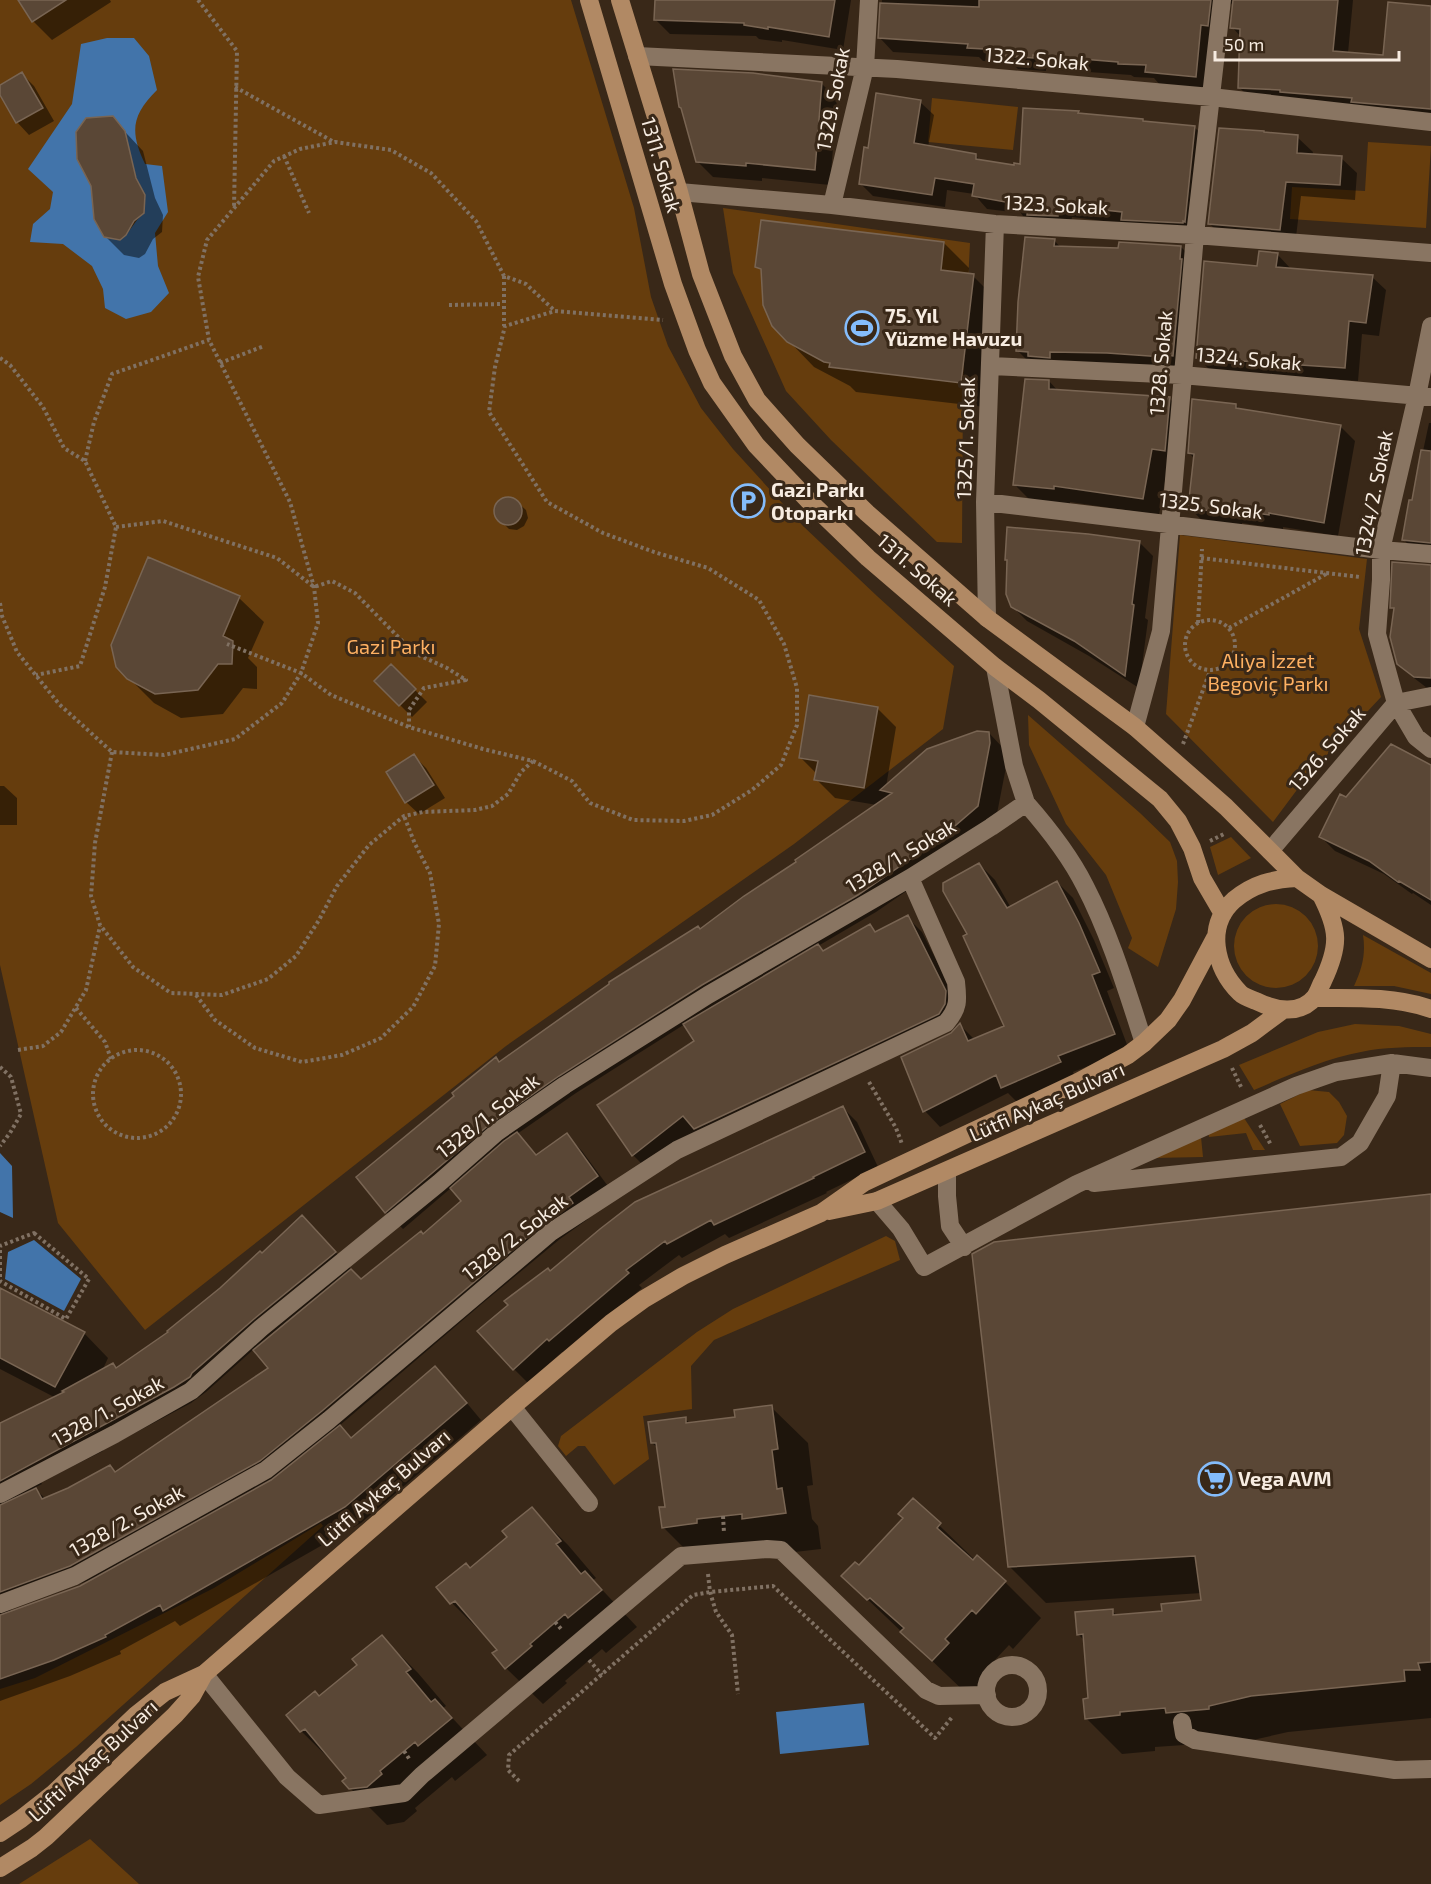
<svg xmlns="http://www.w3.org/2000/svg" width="1431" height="1884" font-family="'Exo 2',sans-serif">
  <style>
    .green { fill: #663d0d }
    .water { fill: #4274aa; fill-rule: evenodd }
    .shadow { fill: #0007; fill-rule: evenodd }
    .building { fill: #5a4736; stroke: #796553; stroke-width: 1.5 }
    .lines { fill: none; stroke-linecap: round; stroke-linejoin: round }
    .path { stroke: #807163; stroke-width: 4; stroke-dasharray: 3 3; stroke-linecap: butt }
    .minor { stroke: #897562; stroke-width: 18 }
    .major { stroke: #b18964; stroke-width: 18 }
    .labels { text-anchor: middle; stroke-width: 6; stroke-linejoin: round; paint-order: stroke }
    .street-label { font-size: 20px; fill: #f7ece1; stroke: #392818 }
    .poi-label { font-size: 20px; font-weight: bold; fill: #f7ece1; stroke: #392818; text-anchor: start }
    .park-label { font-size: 20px; fill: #ffb162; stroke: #392818 }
  </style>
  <rect width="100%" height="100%" fill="#392818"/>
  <path class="green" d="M0,0H571L634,208L651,297L668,346L701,408L733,449L803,526L877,596L954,666L943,729L794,844L506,1046L145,1330L58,1223L0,965Z
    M932,98L1018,107L1013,150L928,142Z
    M1368,142L1431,146L1426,228L1290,219L1292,187L1365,191Z
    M723,208L970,243L963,383L962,543L937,542L831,440L786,391L733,273Z
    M1180,535L1367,559L1359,629L1381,697L1308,775L1273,822L1166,714Z
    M1028,715L1140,813L1170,842L1177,861L1178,882L1176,909L1158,967L1128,948L1132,938L1106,875L1066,824L1029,745Z
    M1231,837L1251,858L1218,875L1210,847Z
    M1234 946a42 42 0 1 1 84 0a42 42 0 1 1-84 0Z
    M1363,935L1431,973V994L1394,986H1354C1362,969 1366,954 1363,935Z
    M1355,1024L1399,1026L1431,1034V1047C1408,1047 1384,1047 1361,1052C1324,1059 1289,1075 1254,1090L1239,1065L1318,1032Z
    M1308,1090L1329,1092L1339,1102L1347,1116L1344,1135L1337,1143L1300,1146L1280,1104Z
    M1244,1118L1265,1150H1253L1246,1133L1209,1137L1208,1132Z
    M1201,1137L1203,1157L1152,1158Z
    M886,1236L895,1241L900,1260L714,1340L691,1366L692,1409L643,1416L649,1459L614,1485L585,1446H578L566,1456L558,1446L561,1436L697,1332L733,1309Z
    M321,1523L323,1526L76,1747L31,1784L0,1805V1689L35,1678L214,1588Z
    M90,1839L139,1884H19Z"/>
  <path class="water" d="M107,38H134L149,56L157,90C131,116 130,132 145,164L162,166L168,212L155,233L158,266L169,293L151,312L126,319L105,308L103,289L92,266L63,244L30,242L33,224L50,209L53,192L28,169L72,104L81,44ZM125,131L136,178L145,195L144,213C134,221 130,233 120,240L104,237L91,186Z
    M0,1153L12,1166L13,1218L0,1212Z
    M34,1240L81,1279L64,1311L5,1279L8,1252Z
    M864,1703L869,1745L780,1754L776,1712Z"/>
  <path class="shadow" d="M19,0H110L111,2L52,40L33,21Z
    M656,0H851L843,50L782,40V42L759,39L756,36L670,34L656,20Z
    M882,0H1353L1348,53L1385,57L1431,7V121L1253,102L1240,88L1241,37L1232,27L1234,2L1226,8L1209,90L1160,85L1154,78L1134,77L1131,75L1046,69V71L1018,69L1012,63L983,61L979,57L893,52L880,38Z
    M22,74L34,86L54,121L29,135L17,122L0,92V86Z
    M821,83L837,99L830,185L762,178V181L713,177L697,161Z
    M920,102L934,115L928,147L976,156L982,162L1015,166H1021L1078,113L1080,115L1143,121L1145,123L1195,128L1209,141L1196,236L1127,224L1072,217L1070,229L1042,227L1032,217L1023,216L1021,213L987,209L974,194L947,190L945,207L873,196L860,183L869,149Z
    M112,118L143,151L155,198L163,215L162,232L153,239L145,254L139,258L124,255L105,236Z
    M1297,137L1313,152L1312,156L1341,158L1357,173L1355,200L1301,196L1295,245L1224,239L1209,223Z
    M1054,240L1061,248L1120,249L1181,247L1196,262L1188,370L1033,366L1018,351Z
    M944,243L969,268L968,275L973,276L998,301L985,407L856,392L850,386L814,367L789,341L763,272L757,266Z
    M1277,254L1291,269L1372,277L1386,290L1379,336L1362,334L1358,381L1211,371L1197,357L1259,268Z
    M1049,381L1058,391L1169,398L1186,415L1168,465L1159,515L1070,502V505L1031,501L1015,485Z
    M1236,405L1240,410L1340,426L1355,441L1338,536L1283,527V529L1242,523V527L1204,522L1189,508L1195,459L1189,453Z
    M1429,423H1431V556L1419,555L1404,540Z
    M508,498L516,501L526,510L528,518L524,526L517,530L509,529L506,526L499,520L496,512V508L501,501Z
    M1139,542L1153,556L1145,618L1148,620L1139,688L1089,656L1027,621L1012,606L1009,562L1007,560Z
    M1431,567V691L1414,678L1398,663L1395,611L1392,607Z
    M239,598L264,622L248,658L257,667V689L243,688L223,714L181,718L154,703L117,666Z
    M391,666L427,702L412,717L376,681Z
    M877,708L896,727L886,787L989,733L1006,751L1007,762L995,824L959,855L876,912L818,946L824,952L870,926L877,933L907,917L922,932L960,1007L959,1019L953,1028L710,1143L698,1130L648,1170L633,1155L599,1105L696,1041L685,1024L576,1093L517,1134L538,1156L566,1135L582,1151L613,1193L584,1214L588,1219L560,1239L484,1302L339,1426L352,1439L451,1384L481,1420L361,1523L180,1626L175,1621L120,1651L121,1654L70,1676L0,1701V1425L56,1398L0,1369V1289L84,1333L108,1358L102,1371L117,1369L170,1332L262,1255L318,1233L362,1281L423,1236L463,1201L451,1188L403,1229L386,1212L500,1063L701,931L877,805L835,798L816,779L817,774L800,757ZM254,1349L270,1369L116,1473L46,1499L34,1488L42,1484L41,1482L103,1451V1450L191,1403L206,1392ZM90,1580L91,1582L7,1615L12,1609Z
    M414,756L426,768L445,798L419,814L406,802Z
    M1431,771V905L1413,893L1412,894L1384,874L1335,851L1321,837L1346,799Z
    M0,786H4L17,798V825H0Z
    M979,864L995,880L1011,908L1057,882L1073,898L1094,940L1114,988L1107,991L1129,1050L1073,1072L1075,1078L1018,1103L1008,1093L940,1127L925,1111L950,1035L960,1025L975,1040L1006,1027L969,935Z
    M843,1108L857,1122L878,1167L826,1192L827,1193L729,1238L725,1234L682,1258L679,1255L639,1285L642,1288L564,1354L562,1352L528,1383L514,1369L550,1273Z
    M1431,1196V1718L1288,1732L1244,1742L1199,1744L1155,1747V1751L1122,1754L1086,1718L1090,1700L1085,1641L1078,1634L1112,1611L1118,1616L1163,1613L1203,1602L1202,1593L1046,1603L1010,1567Z
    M771,1407L808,1443L813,1485L807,1486L812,1519L818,1526L821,1549L699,1563L663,1527L666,1508L659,1449L652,1443L685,1419L691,1424L736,1419Z
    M913,1500L975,1560L977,1558L1005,1582L1041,1618L1013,1649L1009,1645L980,1676L984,1680L969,1696L843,1576L859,1567L905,1518Z
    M532,1509L568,1545L596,1578L593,1580L637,1627L606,1653L602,1649L565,1681L567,1683L543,1704L506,1668L499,1650L489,1638L488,1639L452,1603L438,1588L470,1570L509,1537Z
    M382,1637L418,1673L446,1706L443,1708L487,1755L455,1781L452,1777L415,1808L417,1811L404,1822L387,1825L350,1788L349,1778L301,1731L288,1716L320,1697L359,1665Z"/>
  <path class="building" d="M18,0H66L32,22Z
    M655,0H835L829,37L768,27V29L744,25V23L654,20Z
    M979,0H1211L1208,26L1201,25L1196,77L1145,72L1146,65L1118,64V62L1033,55V58L1003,56V50L967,48L968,44L878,38L880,3L979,7Z
    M1233,0H1338L1333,51L1383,55L1388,2L1431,6V109L1351,102L1352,98L1280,92V90L1238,88L1240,29L1230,28Z
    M673,69L753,73L822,82L815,170L746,163V166L696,162L681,108L679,107Z
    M22,72L43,108L16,123L0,95V85Z
    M876,93L921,100L914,143L976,154V159L1014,165V163L1020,164L1023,108L1079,111L1078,113L1143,119V121L1195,126L1185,222L1183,221V223L1121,220L1122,212L1059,205L1058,216L1027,215L1028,206L972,196L974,184L935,178L932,195L859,184L864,147L868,148Z
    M113,116L125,131L136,178L145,195L144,213L134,221L126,235L120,240L104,237L94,219L91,186L77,159L76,132L86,118Z
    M1219,128L1264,131V132L1298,135L1297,153L1342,156L1340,185L1286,182L1280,230L1208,224Z
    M761,220L944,242L941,270L974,274L961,383L829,367L830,363L824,362L787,342L772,326L763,305L761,269L755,267Z
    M1025,237L1055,239L1054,246L1118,248L1119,242L1181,246L1180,259H1182L1173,356L1163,355V357L1107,353L1050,352V358L1028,356V352L1016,351L1018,302Z
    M1259,251L1278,253L1276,267L1373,275L1366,323L1349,321L1345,368L1196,358L1204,261L1257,266Z
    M1025,379L1049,380V389L1170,397L1165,451L1152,449L1143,499L1054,486V489L1013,485Z
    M1192,399L1236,404V408L1341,425L1324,523L1269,513V515L1228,509V513L1188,508L1194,454L1188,453Z
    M1421,450L1431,451V543L1402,540L1409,500H1412Z
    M494 511a14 14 0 1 1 28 0a14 14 0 1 1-28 0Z
    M1007,527L1088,534L1140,541L1132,604L1134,605L1125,676L1074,641L1011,607L1006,594L1007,560H1005Z
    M148,557L240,596L223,636L233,641L232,664H218L198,690L155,694L127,679L116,667L111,645Z
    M1392,562L1431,565V678L1414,677L1397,664L1390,637L1394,608H1390Z
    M391,664L416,689L399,706L374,681Z
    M809,695L878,707L864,788L814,780L818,761L799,758Z
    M977,731L989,732L990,743L978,806L941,838L858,895L702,985L559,1076L490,1124L385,1213L356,1177L454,1096L452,1093L496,1057L499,1062L609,984V982L698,926L700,929L744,896L796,862L795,860L892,793L880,790L927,749Z
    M1391,744L1431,765V900L1399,881L1398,882L1369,861L1319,837L1340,794L1346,797Z
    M414,754L434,785L405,803L386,772Z
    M979,863L1007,908L1057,881L1079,923L1100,972L1092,975L1115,1034L1058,1056L1061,1062L1001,1088L996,1075L923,1112L901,1057L951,1033L960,1023L968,1041L1004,1026L963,936L967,934L943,891V883Z
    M908,915L946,991L945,1004L939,1014L694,1129L683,1116L632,1156L597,1105L694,1041L683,1024L818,944L823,951L870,924L875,932Z
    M843,1106L865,1152L813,1177L814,1178L714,1225L711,1220L667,1244L665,1241L626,1270L629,1273L549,1341L547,1339L513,1370L477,1331L508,1305L504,1301L548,1268L550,1271L600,1229L635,1202Z
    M517,1132L536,1155L567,1133L598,1176L569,1197L573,1203L544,1223L322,1411L260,1461L70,1566L0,1592V1505L36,1488L42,1499L68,1488L110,1465L115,1472L268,1368L253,1350L351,1269L361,1279L421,1231L423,1234L461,1201L450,1188L504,1141Z
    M1431,1194V1662L1418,1663L1420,1670H1404L1405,1681L1251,1696L1209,1706V1709L1166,1713L1165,1708L1120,1712V1715L1085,1719L1083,1699L1088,1698L1083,1634L1077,1635L1075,1612L1113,1609V1615L1162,1611L1161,1604L1201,1600L1195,1556L1008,1567L972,1254L994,1242Z
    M302,1215L336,1252L254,1319L192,1373L190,1377L174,1387L0,1481V1423L64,1392L62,1391L113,1363L116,1368L168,1332L167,1331L220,1288L260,1251L262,1253Z
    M0,1288L85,1332L55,1387L0,1358Z
    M435,1366L467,1403L345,1507L163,1611L160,1605L105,1635L106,1637L54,1660L0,1679V1615L80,1586L271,1480L340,1425L351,1438Z
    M772,1405L778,1449L772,1450L777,1489L782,1488L786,1513L742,1519V1514L697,1519V1523L662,1528L659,1507H665L656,1443H651L648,1422L686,1417V1423L735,1417L734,1410Z
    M913,1498L941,1523L937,1528L973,1560L977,1555L1006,1581L976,1614L972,1610L945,1639L949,1643L932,1661L900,1632L904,1628L870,1598L867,1600L841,1576L855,1562L859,1565L903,1518L898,1514Z
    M532,1507L561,1541L556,1544L581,1574L585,1571L602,1590L568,1618L565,1614L530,1644L532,1646L505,1669L492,1653L497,1650L455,1601L450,1604L436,1587L466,1563L470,1568L507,1537L502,1531Z
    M382,1635L411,1669L406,1672L431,1702L435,1699L452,1718L418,1746L415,1742L380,1771L382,1774L367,1787L349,1789L342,1781L346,1778L305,1729L300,1732L286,1715L315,1691L319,1696L357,1665L352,1659Z"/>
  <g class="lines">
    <path class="path" d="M198,0L237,51L234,208
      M235,87L334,142
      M284,156L309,213
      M504,276V326
      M449,305L503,304
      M0,358L10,365L43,407L64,448L85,461L116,527L105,587L80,666L36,675
      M220,363L264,346
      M85,461L94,422L112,374L209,340
      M116,527L163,521L277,558L314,587L332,581L355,593L414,653L447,668L466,680L424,688L409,710V727
      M1201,558L1360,577
      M0,603L2,616L17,652L59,704L112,752L164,755L235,739L282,703L301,673L318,623L314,587L290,502L209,340L198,277L207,240L274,161L300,149L335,142L391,150L431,173L476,221L504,276L526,284L555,311
      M1185 645a25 25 0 1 1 50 0a25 25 0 1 1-50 0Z
      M1198,623L1202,549
      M1229,628L1328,573
      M1183,744L1210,671
      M112,752L95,843L91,896L100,925L133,967L171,993L222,995L268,979L296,956L319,920L337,886L369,845L404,816L423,812L475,810L492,806L508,794L521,772L533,761L483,749L409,727L331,695L301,673L227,644
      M533,761L572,781L590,803L633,820L684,821L712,815L752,790L781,765L797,725V688L784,644L759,600L708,568L654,552L603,533L547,502L489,412L495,367L505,326L555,311L663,320
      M1210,841L1224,834
      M196,995L215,1020L255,1048L302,1062L342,1055L381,1038L413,1007L435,966L439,924L430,873L415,844L404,816
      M76,1008L105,1042L111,1059
      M18,1050L43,1046L61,1032L86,990L100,926
      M93 1094a44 44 0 1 1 88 0a44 44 0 1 1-88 0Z
      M0,1067L11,1077L21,1114L10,1133L0,1146
      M1232,1068L1242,1089
      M869,1082L896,1128L902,1144
      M1260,1125L1271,1145
      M34,1233L89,1279L66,1319L0,1281V1246Z
      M723,1516L724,1533
      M708,1574L710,1592L716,1612L732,1635L738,1694
      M555,1622L562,1630
      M589,1660L602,1675
      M404,1751L410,1760
      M519,1781L508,1770L509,1755L693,1595L710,1592L773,1586L935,1738L953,1716"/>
    <path class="minor" d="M637,56L897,69L1211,97L1431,122
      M679,192L832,205L995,224L1195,235L1431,253
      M832,205L865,67L869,0
      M1431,326L1417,396L1381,550V580L1377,634L1396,703L1416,737L1431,749
      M991,366L1182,375L1431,397
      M985,502L1381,550L1431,554
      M987,618L985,502L995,224
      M995,667L1014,766L1026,803
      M1135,727L1161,631L1195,235L1222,0
      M1270,851L1396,703L1431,696
      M947,1171V1196L950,1226L964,1247
      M1094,1183L1341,1157L1360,1143L1387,1096L1392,1063
      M877,1201L901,1229L924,1267L1077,1184L1296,1086L1336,1072L1392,1063L1431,1068
      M512,1407L589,1503
      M0,1494L115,1434L191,1391L261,1328L439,1183L497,1132L565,1085L708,995L910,878L991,827L1026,803C1048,828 1070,856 1085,886C1110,934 1127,991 1144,1043
      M0,1604L75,1576L266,1470L329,1420L551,1232L677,1150L946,1023C959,1008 958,1000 956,982L910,878
      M986 1691a26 26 0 1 1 52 0a26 26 0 1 1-52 0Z
      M204,1674L287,1777L319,1805L404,1793L422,1775L681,1556L767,1549L781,1550L926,1690L939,1696L987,1695
      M1182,1722L1184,1734L1195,1740L1395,1770L1431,1769"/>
    <path class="major" d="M589,0L673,284L697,350L712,383L756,445L809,501L868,558L995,667L1039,700L1160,799L1178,821L1192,848L1202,878L1223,914
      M620,0L679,192L701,274L733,356L757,400L797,445L867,513L987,618L1135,727L1226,807L1297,878L1321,895L1431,959
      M1297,878C1273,879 1253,884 1234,900C1205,926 1215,968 1240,993C1244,997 1251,999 1256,1001C1274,1010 1300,1016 1315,997C1318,993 1320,986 1323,981C1340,945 1339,930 1321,895
      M1314,998C1353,998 1394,996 1431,1009
      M829,1211L877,1201L1223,1049L1252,1033L1283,1010
      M0,1833L21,1819L54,1793L136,1715L165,1692L204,1674L512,1407L611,1323L644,1299L683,1276L725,1255L821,1213L865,1182L1078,1082L1128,1055L1144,1043L1168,1020L1182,1000L1215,938
      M0,1868L32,1848L46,1837L175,1715L192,1696L204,1674"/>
  </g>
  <defs>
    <g id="stadium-ring" transform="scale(1.725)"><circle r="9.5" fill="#392818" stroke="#84bcfb" stroke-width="1.5"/><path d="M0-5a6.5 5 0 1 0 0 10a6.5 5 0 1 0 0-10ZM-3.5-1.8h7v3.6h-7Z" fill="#84bcfb"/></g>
    <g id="parking-ring" transform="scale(1.725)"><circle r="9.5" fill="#392818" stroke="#84bcfb" stroke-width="1.5"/><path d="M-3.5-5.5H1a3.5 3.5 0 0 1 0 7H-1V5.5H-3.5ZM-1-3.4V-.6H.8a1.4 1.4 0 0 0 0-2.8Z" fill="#84bcfb"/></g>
    <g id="supermarket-ring" transform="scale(1.725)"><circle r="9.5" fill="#392818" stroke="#84bcfb" stroke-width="1.5"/><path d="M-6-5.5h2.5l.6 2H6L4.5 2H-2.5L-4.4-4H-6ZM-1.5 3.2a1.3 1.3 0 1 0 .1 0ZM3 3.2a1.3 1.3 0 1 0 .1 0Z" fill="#84bcfb"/></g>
  </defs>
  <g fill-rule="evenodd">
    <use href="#stadium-ring" x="862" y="328"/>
    <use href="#parking-ring" x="748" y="501"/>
    <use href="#supermarket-ring" x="1215" y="1479"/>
  </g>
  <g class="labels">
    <g class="street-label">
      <text transform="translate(1037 59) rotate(5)" y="7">1322. Sokak</text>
      <text transform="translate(833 99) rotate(-79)" y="7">1329. Sokak</text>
      <text transform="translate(661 165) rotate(74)" y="7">1311. Sokak</text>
      <text transform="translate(1056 205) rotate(3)" y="7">1323. Sokak</text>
      <text transform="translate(1249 359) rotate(5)" y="7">1324. Sokak</text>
      <text transform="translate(1161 363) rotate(-85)" y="7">1328. Sokak</text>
      <text transform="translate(966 438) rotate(-88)" y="7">1325/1. Sokak</text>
      <text transform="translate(1374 493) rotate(-79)" y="7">1324/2. Sokak</text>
      <text transform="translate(1211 506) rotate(7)" y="7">1325. Sokak</text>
      <text transform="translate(917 570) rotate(41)" y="7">1311. Sokak</text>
      <text transform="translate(1327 749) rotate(-49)" y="7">1326. Sokak</text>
      <text transform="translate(901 856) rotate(-31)" y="7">1328/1. Sokak</text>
      <text transform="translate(1047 1102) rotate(-24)" y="7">Lütfi Aykaç Bulvarı</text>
      <text transform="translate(488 1116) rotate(-38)" y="7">1328/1. Sokak</text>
      <text transform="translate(515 1237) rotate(-38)" y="7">1328/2. Sokak</text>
      <text transform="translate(108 1411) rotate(-29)" y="7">1328/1. Sokak</text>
      <text transform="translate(384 1488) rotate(-41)" y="7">Lütfi Aykaç Bulvarı</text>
      <text transform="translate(127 1521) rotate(-29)" y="7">1328/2. Sokak</text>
      <text transform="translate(93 1761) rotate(-43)" y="7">Lüfti Aykaç Bulvarı</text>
    </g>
    <g class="poi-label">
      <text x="885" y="323">75. Yıl<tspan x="885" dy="23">Yüzme Havuzu</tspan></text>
      <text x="771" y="497">Gazi Parkı<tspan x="771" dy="23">Otoparkı</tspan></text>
      <text x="1238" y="1486">Vega AVM</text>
    </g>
    <g class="park-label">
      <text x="391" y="654">Gazi Parkı</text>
      <text x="1268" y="668">Aliya İzzet<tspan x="1268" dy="23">Begoviç Parkı</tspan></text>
    </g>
  </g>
  <path d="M1215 51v9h184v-9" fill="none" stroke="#f7ece1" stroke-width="3"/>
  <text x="1224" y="51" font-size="18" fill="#f7ece1" stroke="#392818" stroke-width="4.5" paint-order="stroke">50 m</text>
</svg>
